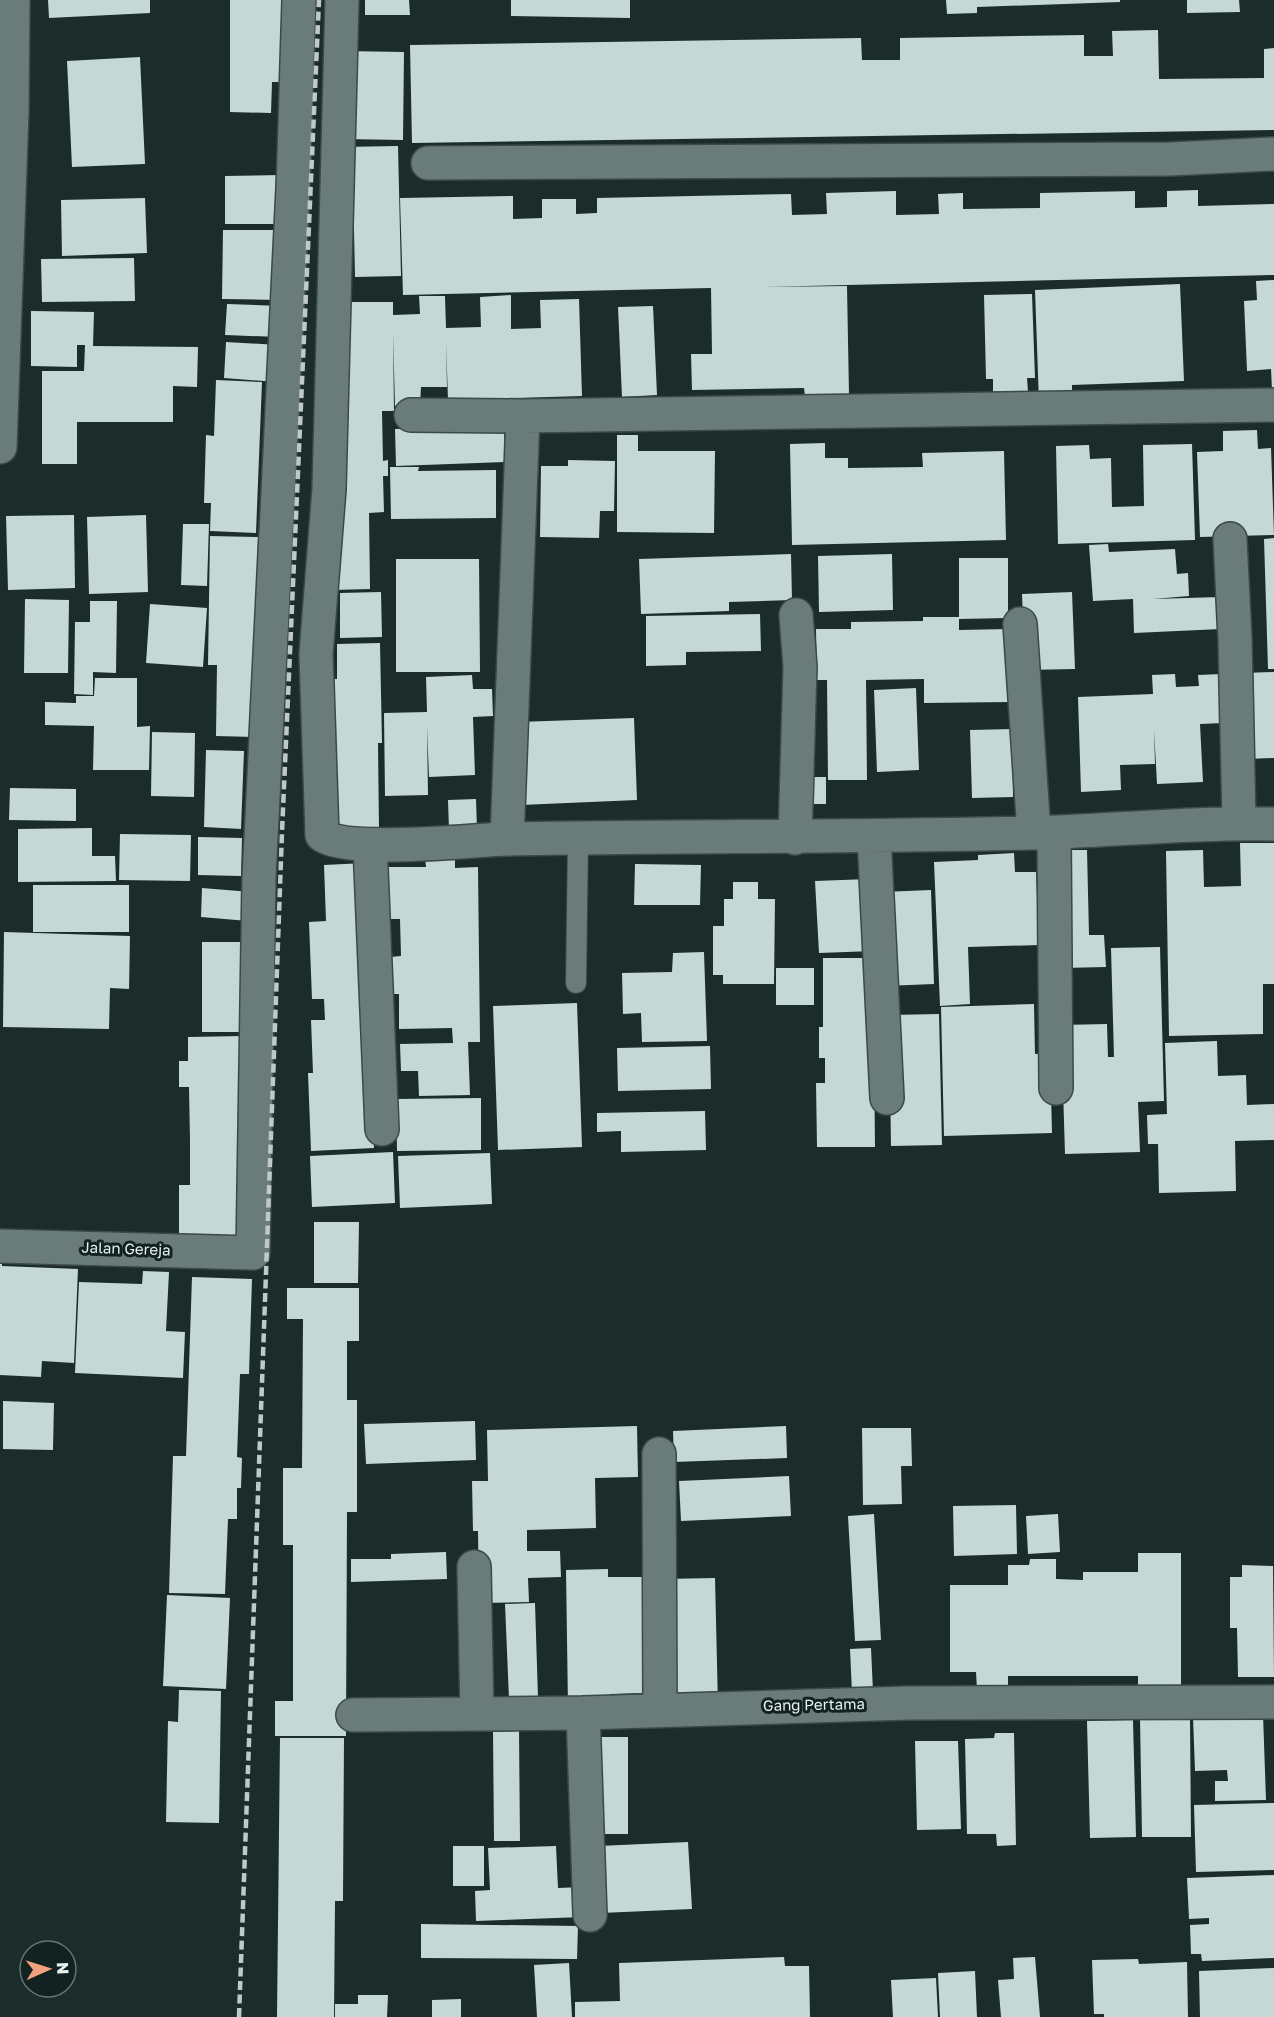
<svg xmlns="http://www.w3.org/2000/svg" width="1274" height="2017" font-family="'Golos Text',sans-serif">
  <style>
    .building { fill: #c4d8d5 }
    .lines { fill: none; stroke-linecap: round; stroke-linejoin: round }
    .service-casing { stroke: #3b4947; stroke-width: 22 }
    .minor-casing { stroke: #3b4947; stroke-width: 36 }
    .service { stroke: #6a7c79; stroke-width: 20 }
    .minor { stroke: #6a7c79; stroke-width: 33 }
    .rail { stroke: #bfcac8; stroke-width: 4.5; stroke-dasharray: 9 4.5; stroke-linecap: butt }
    .labels { text-anchor: middle; stroke-width: 6; stroke-linejoin: round; paint-order: stroke }
    .street-label { font-size: 15px; fill: #e7f1ef; stroke: #122220 }
  </style>
  <rect width="100%" height="100%" fill="#1c2c2a"/>
  <path class="building" d="M48,0H150V13L49,18Z
    M230,0H287V82H272L271,113L230,112Z
    M365,0H409L410,15H365Z
    M511,0H630V18L511,16Z
    M946,0H1120V2L977,7V13L947,14Z
    M1187,0H1239L1240,12L1187,13Z
    M1158,30L1159,79L1264,78V49L1274,48V130L412,143L410,45L861,38L862,60H900V38L1084,35V56H1113L1112,31Z
    M344,51L404,52L403,140L343,139Z
    M140,57L145,164L72,167L67,61Z
    M398,146L401,276L355,277L353,183L341,147Z
    M282,175V224H225V176Z
    M1198,190V206L1274,204V275L761,287L847,286L849,395L805,396L804,388L692,390L691,354H712L711,288L403,295L400,198L513,196V219L542,218V199H576V214L597,213V198L791,194L792,215L827,214L826,193L896,191V215L939,214L938,194L963,193V209L1040,208V193L1135,191V208L1167,207V191Z
    M145,198L147,253L62,256L61,200Z
    M223,230H278L277,300L222,299Z
    M134,258L135,301L42,302L41,259Z
    M1274,280V390H1272L1271,369L1247,371L1244,301L1257,300L1256,281Z
    M1180,284L1184,381L1072,385V401L1039,403L1035,290Z
    M1032,294L1035,378H1027L1028,392L993,393V379H986L984,295Z
    M511,295V329L541,328L540,300L579,299L582,396L448,400L446,341L447,387H421L420,406H395L393,333L394,411H382L383,461L388,460V476H383L384,512L369,513L370,589L333,590L335,302H393V315L420,314L419,296H445L446,328L481,327L480,297Z
    M227,304L281,306L279,337L225,335Z
    M653,306L657,395L622,397L618,307Z
    M31,311L94,312L93,346L198,347L197,387L173,386V422H77V464H42V371H84L85,345H77V367L31,366Z
    M226,342L278,345L276,382L224,378Z
    M216,380L262,382L256,533L210,531L211,503H204L206,435L214,436Z
    M504,426L505,462L396,466L395,429Z
    M1257,430L1258,449L1271,448L1274,535L1200,537L1197,452L1223,451V431Z
    M617,435H638V451H715L714,533L617,532Z
    M825,443V458H848V468L923,467L922,453L1004,451L1006,540L792,545L790,444Z
    M1192,444L1195,540L1058,544L1056,446L1089,445L1090,459L1111,458L1112,507L1144,506L1143,445Z
    M568,460L615,461L614,511H600L599,538L540,537L541,466H568Z
    M390,467H419L418,471L496,470V518L391,519Z
    M74,515L75,588L8,590L6,516Z
    M146,515L148,592L89,594L87,517Z
    M183,524H209L207,586L181,585Z
    M210,536L258,537L254,737L216,736L217,665H208Z
    M1274,538V669H1268L1264,539Z
    M1108,544L1109,552L1175,549L1177,574L1188,573L1189,596L1153,599L1220,597L1221,629L1134,633L1133,599L1093,601L1089,545Z
    M791,554L792,600L729,602V611L641,614L639,559Z
    M892,554L893,610L819,612L818,556Z
    M959,558H1008V618L959,619Z
    M396,559H479L480,672H396Z
    M381,592L382,637L340,638V593Z
    M1072,592L1075,669L1025,670L1022,594Z
    M25,599L69,600L68,673H24Z
    M90,601H117L116,673L93,672V695L74,694L75,622H90Z
    M150,604L207,608L203,667L146,663Z
    M760,614L761,651L686,652V665L646,666V616Z
    M923,617H959V630L1010,629V702L924,703V679L866,680L867,780H828L827,680H817L816,629H851V622L923,621Z
    M380,643L382,743H378L379,830L329,831L324,679H337V644Z
    M1274,672V758L1247,759L1243,673Z
    M1175,674L1176,687L1199,686L1198,675L1221,674L1223,723L1200,724L1203,782L1157,784L1154,729L1155,764L1120,765L1121,790L1081,792L1078,697L1153,694L1152,675Z
    M472,675L473,689H492L493,716L473,717L475,775L429,777L427,727L428,795L385,796L384,713L427,712L426,677Z
    M95,678H137V727L150,726L149,770H93L94,726L45,725V702L76,703V696H94Z
    M916,688L919,770L877,772L874,690Z
    M634,718L637,800L521,805L518,722Z
    M1012,729L1013,797L972,798L970,730Z
    M152,732L195,733L194,797L151,796Z
    M206,750L244,751L241,829L204,827Z
    M799,777H826V804H799Z
    M10,788L76,789V821L9,820Z
    M476,799L477,829L449,830L448,800Z
    M92,828V856H115L116,881L18,882V829Z
    M120,834L191,835L190,881L119,880Z
    M198,837L242,838L241,876L198,875Z
    M1240,843H1274V984H1263V1034L1169,1036L1166,851L1203,850L1204,887L1241,886Z
    M1060,850H1087L1089,935H1104L1106,967L1063,968Z
    M1014,853L1015,872H1036L1039,945L968,947L970,1004L940,1006L934,862L978,860V855Z
    M425,857H455V868L478,867L480,1042H468L470,1095L419,1096L418,1071H401L400,1044L453,1043L452,1028L399,1029V994H391L390,957L401,956L400,919H383L382,867H426Z
    M365,863L374,1148L311,1151L308,1073H313L311,1020H325L324,999H312L309,922L326,921L324,865Z
    M635,864L701,865L700,905H634Z
    M869,879L873,951L819,953L815,881Z
    M733,882H758V899H775L774,984H723V975H713V926H724V899H733Z
    M33,885H129V932H33Z
    M202,888L251,892L248,921L201,917Z
    M931,890L934,984L885,986L882,892Z
    M4,932L130,936L129,989L110,988L109,1029L3,1027Z
    M202,942H245L244,1032H202Z
    M1160,947L1164,1101L1138,1102L1140,1152L1065,1154L1061,1025L1107,1024L1108,1057H1114L1111,948Z
    M704,952L707,1041L642,1042L641,1013L623,1014L622,973L672,972L673,953Z
    M823,958H873L875,1147H817L816,1083H825V1058H819V1027H823Z
    M776,968H814V1005H776Z
    M577,1003L582,1147L498,1150L493,1006Z
    M1034,1004L1035,1054L1050,1053L1052,1133L944,1136L941,1007Z
    M939,1014L942,1145L891,1146L889,1015Z
    M242,1036L244,1185H236V1212H245L246,1246L179,1247V1185H190V1141L189,1087H179V1061H188V1037Z
    M1217,1041L1218,1076L1246,1075L1247,1105L1274,1104V1140L1235,1141L1236,1191L1159,1193L1158,1144H1148L1147,1115L1167,1114L1165,1043Z
    M710,1046L711,1089L618,1091L617,1048Z
    M481,1098V1150L397,1151L396,1099Z
    M705,1111L706,1150L621,1152V1131L597,1132V1113Z
    M393,1152L395,1203L312,1207L310,1156Z
    M490,1153L492,1204L400,1208L398,1156Z
    M314,1222H359L358,1283H314Z
    M0,1260H2V1266L78,1269L74,1363L42,1361L41,1377L0,1375Z
    M143,1271L169,1272L166,1331L185,1332L183,1378L75,1373L79,1282L142,1284Z
    M192,1277L252,1279L249,1374H240L237,1457L242,1458L241,1488H237V1519H228L225,1594L169,1593L173,1456H186Z
    M287,1288H359V1341H347V1400H357V1512H347L346,1736H275V1701H293V1545H283V1468H302L303,1319H287Z
    M3,1401L54,1403L53,1450L3,1449Z
    M475,1421L476,1460L366,1464L364,1424Z
    M637,1426L638,1477L595,1478L596,1528L527,1530V1551H560L561,1577L528,1578L529,1602L479,1603L478,1531H473L472,1481H488L487,1430Z
    M786,1426L787,1458L674,1462L673,1431Z
    M862,1428H911L912,1466H901L902,1504L863,1505Z
    M789,1476L791,1516L681,1521L679,1481Z
    M1016,1505L1017,1554L954,1556L953,1506Z
    M874,1514L881,1640L855,1641L848,1516Z
    M1058,1514L1060,1552L1028,1554L1026,1516Z
    M446,1552L447,1579L351,1582V1559H391V1554Z
    M1138,1553H1181V1688H1138V1676H1008V1690H977L976,1672H950V1585H1008V1565H1029L1030,1559H1056V1579L1083,1580V1572H1138Z
    M1242,1565L1273,1566L1274,1677H1238L1237,1628H1230V1577H1242Z
    M608,1569V1577H644L645,1693L610,1694V1708H568L566,1570Z
    M715,1578L718,1706L667,1707L664,1579Z
    M167,1595L230,1598L226,1689L163,1686Z
    M535,1603L538,1698L509,1699L505,1604Z
    M871,1648L873,1692L852,1693L850,1649Z
    M179,1690L221,1691L219,1823L166,1822L168,1721L178,1722Z
    M1263,1714L1266,1800L1215,1801V1781H1228L1227,1770L1195,1771L1193,1717Z
    M1140,1718H1190L1191,1837H1142Z
    M1133,1720L1136,1837L1090,1838L1087,1721Z
    M519,1731L520,1841H494L493,1732Z
    M995,1733H1014L1016,1845L997,1846L996,1834H967L965,1739L994,1738Z
    M600,1737H628V1834H599Z
    M280,1738H344L343,1901H335L334,2017H277Z
    M915,1741H958L961,1829L917,1830Z
    M1274,1803V1870L1196,1872L1194,1805Z
    M688,1842L692,1909L601,1913L598,1846Z
    M453,1846H484V1886H453Z
    M556,1846L558,1888L582,1887L583,1917L476,1921L475,1891L490,1890L488,1848Z
    M1274,1875V1958L1202,1961L1201,1954H1191L1190,1925L1209,1924V1918L1189,1919L1187,1878Z
    M421,1924L578,1926L577,1959L421,1958Z
    M784,1957L785,1966H809L810,2017H575V2002L620,2001L619,1963Z
    M1035,1957L1040,2017H1001L998,1980L1014,1979L1013,1958Z
    M1138,1959L1139,1964L1187,1962L1188,2017H1104V2014H1094L1092,1960Z
    M569,1963L572,2017H537L534,1965Z
    M1274,1968V2017H1200L1199,1971Z
    M975,1971L977,2017H940L938,1973Z
    M936,1978L938,2017H893L891,1980Z
    M358,1995H388L387,2017H335V2004H358Z
    M461,1999V2017H432V2000Z"/>
  <g class="lines">
    <g class="service-casing">
      <path id="service" d="M576,983L578,840"/>
    </g>
    <g class="minor-casing">
      <path id="minor" d="M342,0L329,489L316,654L322,835C346,854 471,840 507,839C681,836 855,837 1030,833C1111,831 1192,822 1274,824
        M428,163L1170,159L1274,154
        M411,415L523,416L1274,405
        M0,447L12,111L13,0
        M1230,539L1235,639L1239,823
        M1020,624L1034,833
        M1054,833L1056,1088
        M874,836L887,1098
        M795,838L800,667L796,615
        M507,839L523,416
        M370,845L382,1129
        M0,1246L253,1253L259,878L293,188L299,0
        M659,1454L660,1709
        M474,1567L477,1714
        M583,1713L590,1915
        M353,1715L583,1713L909,1703L1274,1702"/>
    </g>
    <use href="#service" class="service"/>
    <use href="#minor" class="minor"/>
    <path class="rail" d="M239,2017L282,832L319,0"/>
  </g>
  <g class="labels">
    <g class="street-label">
      <text transform="translate(126 1249) rotate(2)" y="5">Jalan Gereja</text>
      <text transform="translate(814 1705) rotate(-1)" y="5">Gang Pertama</text>
    </g>
  </g>
  <g transform="translate(48 1969) rotate(87)"><circle r="28" fill="#122220" stroke="#677573" stroke-width="1.5"/>
  <path d="M0-4.5L10 22L0 15L-10 22Z" fill="#f2a17e"/>
  <text y="-9" font-size="16" font-weight="bold" text-anchor="middle" fill="#e7f1ef">N</text>
  </g>
</svg>
